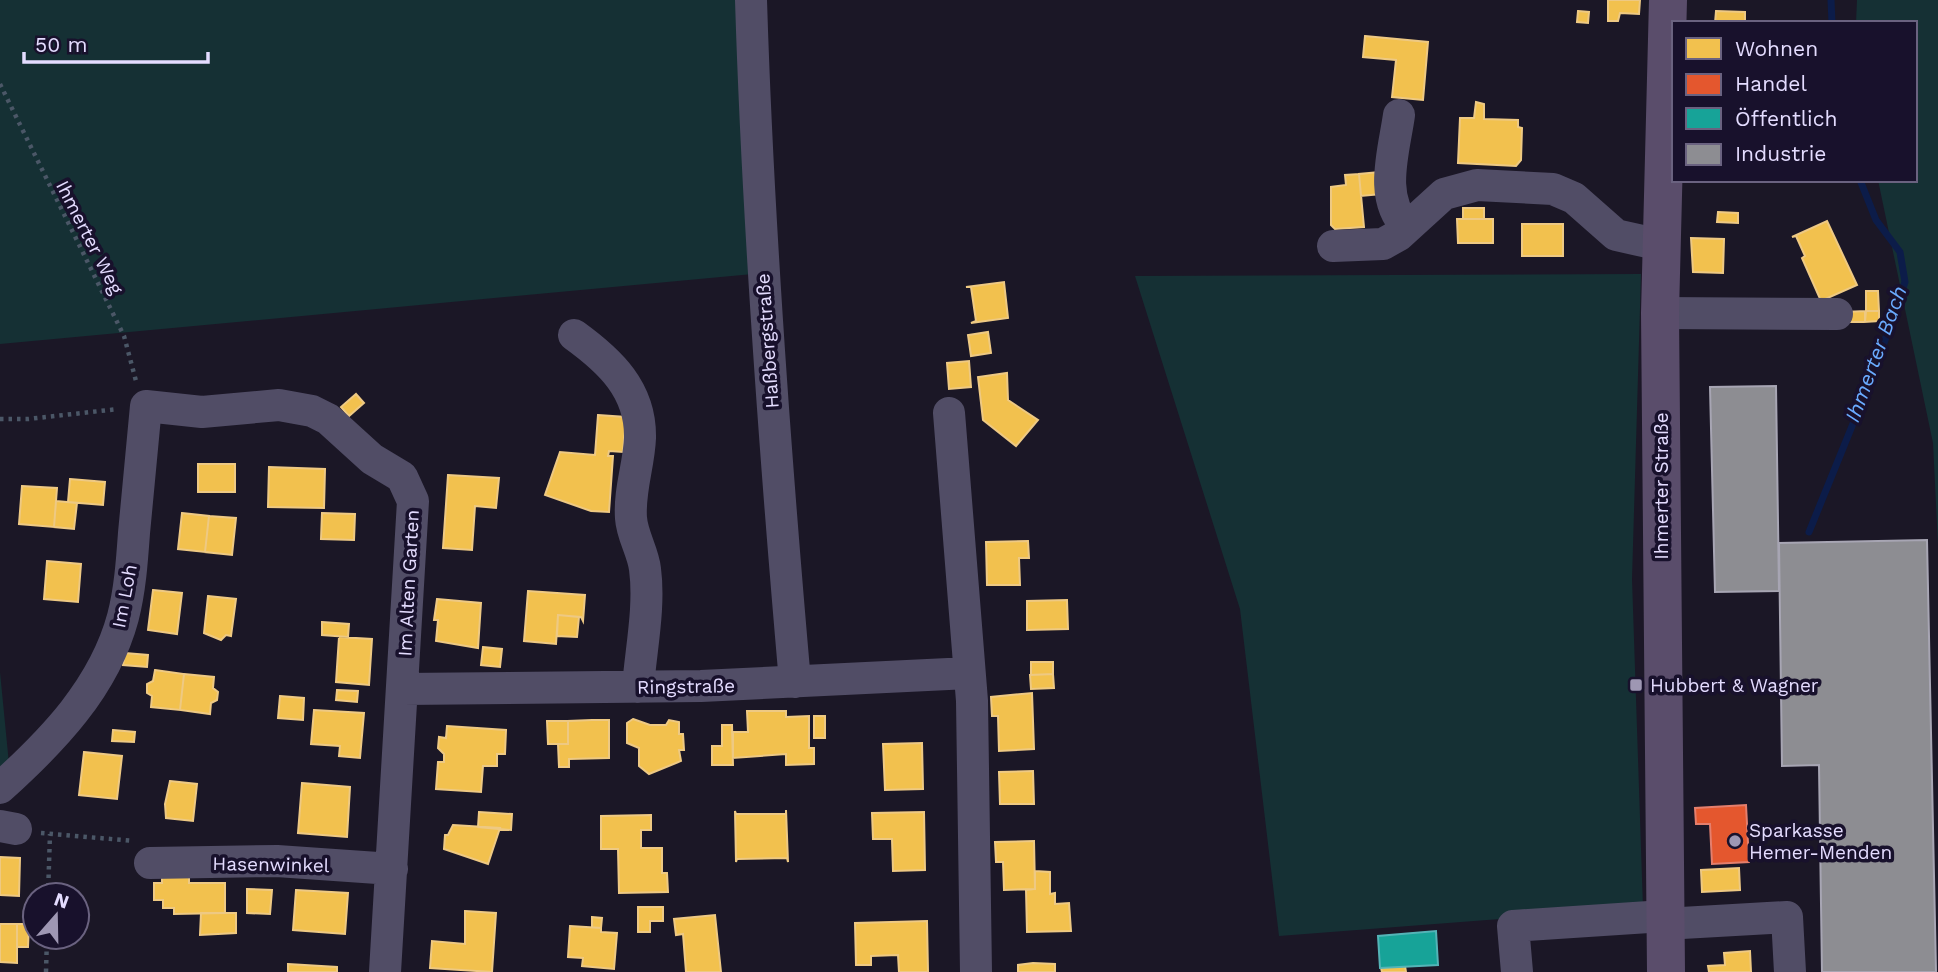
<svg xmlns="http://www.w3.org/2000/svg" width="1938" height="972" font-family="'Work Sans',sans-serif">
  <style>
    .green { fill: #153034 }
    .homes { fill: #f2c14e; stroke: #eec983; stroke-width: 2 }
    .shops { fill: #e4572e; stroke: #e47f6d; stroke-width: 2 }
    .public { fill: #17a398; stroke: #54b4b7; stroke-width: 2 }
    .industry { fill: #8d8d92; stroke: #a7a5b3; stroke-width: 2 }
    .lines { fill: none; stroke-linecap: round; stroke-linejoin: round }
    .stream { stroke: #0c1c49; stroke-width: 7 }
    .path { stroke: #4b5767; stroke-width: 4.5; stroke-dasharray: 3.5 5; stroke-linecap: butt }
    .minor { stroke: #514d66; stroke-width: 32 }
    .major { stroke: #5a4d6b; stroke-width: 38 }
    .poi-dot { fill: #9e97b3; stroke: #18112c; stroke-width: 2.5 }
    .labels { text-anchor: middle; stroke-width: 7; stroke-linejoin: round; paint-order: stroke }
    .street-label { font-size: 19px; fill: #e4dcff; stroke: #18112c }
    .poi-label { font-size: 19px; fill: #e4dcff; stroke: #18112c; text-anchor: start }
    .water-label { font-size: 21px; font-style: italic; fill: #6aabff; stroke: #18112c }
  </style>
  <rect width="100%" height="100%" fill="#1b1726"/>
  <path class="green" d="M0,0H744L753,274L0,344Z
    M1857,0H1938V545L1933,443L1878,180H1915V23H1856Z
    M1641,274L1632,579L1643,908L1279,936L1240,609L1135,276Z
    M0,672L10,774L0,781Z"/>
  <path class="homes" d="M1608,0H1640L1639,14L1620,13L1618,21H1608Z
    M1578,11L1589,12L1588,23L1577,22Z
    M1716,11L1745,12V23H1715Z
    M1365,36L1428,42L1423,100L1392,97L1396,60L1363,57Z
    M1476,102L1484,104V119L1518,120V127L1522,128L1521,160L1516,166L1458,163L1460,118H1474Z
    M1379,172L1381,194L1361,196L1359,174Z
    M1359,174L1364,227L1335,229L1331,225V187L1346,185L1345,175Z
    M1463,208H1484V219H1463Z
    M1718,212L1738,213V223L1717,222Z
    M1457,219H1493V243H1458Z
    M1827,221L1857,285L1821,301L1802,258L1805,256L1796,236L1792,237Z
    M1522,224H1563V256H1522Z
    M1691,238L1724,239L1723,273L1693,272Z
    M1004,282L1008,318L971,323L976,321L971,287H966Z
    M1866,291H1878L1879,311H1866Z
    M1865,311V322H1845V312Z
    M1866,311H1879V321L1865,322Z
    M988,332L991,353L971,356L968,335Z
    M969,361L971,387L949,389L947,363Z
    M1007,373L1008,400L1038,420L1016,446L983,420L978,377Z
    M356,394L364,403L349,416L341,407Z
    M598,415L626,417L623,452L609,451L608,456H613L609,512L591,511L545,495L560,452L595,455Z
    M198,464H235V492H198Z
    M269,467L325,469L324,508L268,507Z
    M448,475L499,478L496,508L475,506L472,550L443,548Z
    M70,479L105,482L103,505L68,502Z
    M22,486L57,488L54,527L19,524Z
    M56,501L77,503L74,529L54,527Z
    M182,513L209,516L205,552L178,549Z
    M322,513L355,514L354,540L321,539Z
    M209,516L236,518L232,555L205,552Z
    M1028,541L1029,558H1019L1020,585H987L986,542Z
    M47,561L81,564L78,602L44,599Z
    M153,590L182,593L177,634L148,630Z
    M528,591L585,595L583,621L581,617L558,615L556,644L524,641Z
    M208,596L236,599L231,636L226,635L221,640L204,633Z
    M437,599L481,603L478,648L436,641L438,620H434Z
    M1067,600L1068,629L1027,630V601Z
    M558,615L579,617L577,637L557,636Z
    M322,622L349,624L348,637L322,635Z
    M339,637L372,639L369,685L336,682Z
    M483,647L502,649L500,667L481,665Z
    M125,653L148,655L147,667L123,665Z
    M1031,662H1053V674L1031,675Z
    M155,670L184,674L180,710L151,707L152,696L147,693V684L153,681Z
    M184,674L214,677L213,688L218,692L217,700L211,703L210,714L180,710Z
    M1053,674L1054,688L1031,689L1030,675Z
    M337,690L358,691L357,702L336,700Z
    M1032,693L1034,749L999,751L998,716H992L991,697Z
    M280,696L304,698L303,720L278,718Z
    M314,710L364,713L360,758L339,756L340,746L311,744Z
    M747,711H786V717L809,716V748H814V764L786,765V754L733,758V732H748Z
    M814,716H825V738H814Z
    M633,719L650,725H666L669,720L679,722V734H683L684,750H679L681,761L649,774L639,766V748L627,743V723Z
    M592,720H609V758L569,759V767H559L558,744H568V721Z
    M547,721H568V744H548Z
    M722,725H732L733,765H712V746H722Z
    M447,726L506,730L505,754H497V766H483L481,792L436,789L438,762H444V754L438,748L439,737L446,738Z
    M113,730L135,732L134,742L112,741Z
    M922,743L923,789L885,790L883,744Z
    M84,752L122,756L117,799L79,795Z
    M1033,771L1034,804H1000L999,772Z
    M170,781L197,784L193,821L166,818L165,804Z
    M302,783L350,787L347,837L298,833Z
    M786,810L788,862L787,858L737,859L736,862L735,811L736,814H786Z
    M479,812L512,814L511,830L478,827Z
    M924,812L925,870L893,871L892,839H873L872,813Z
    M651,815V830H641V848H662V873H667L668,892L619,893L618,849H601V816Z
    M453,825L500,828L488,864L444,849L445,835H448Z
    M1034,841L1035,889L1004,890L1003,862H996L995,842Z
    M0,857L20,858L19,896L0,895Z
    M1739,868L1740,890L1702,892L1701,870Z
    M1035,871L1050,872V894L1055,893V904L1069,903L1071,931L1027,932L1026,890L1035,889Z
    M189,875V883H225V913L174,914V908H163V900H154V883H162V876Z
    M247,889L272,890L270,914L247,913Z
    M296,890L348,893L345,934L293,930Z
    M638,907H663V921H650V932H638Z
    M465,911L496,913L492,972L430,968L432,941L465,944Z
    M201,913H236V933L200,935Z
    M715,915L721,972H686L683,934L676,935L674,919Z
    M592,917L602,918L601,928H592Z
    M927,921L928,972H899L898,955L871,956V965H856L855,923Z
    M0,924H17V963L0,962Z
    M17,924H29L28,947H17Z
    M570,926L601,928V932L617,933L614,969L582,966L583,958L568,957Z
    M1750,951L1751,972H1709L1708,966L1725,965L1724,953Z
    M1033,963L1055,964V972H1018V965Z
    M288,964L337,967V972H288Z
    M1405,966L1406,972H1382L1381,968Z"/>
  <path class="shops" d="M1746,805L1749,862L1712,864L1710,824H1696L1695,808Z"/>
  <path class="public" d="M1436,931L1438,965L1380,968L1378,936Z"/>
  <path class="industry" d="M1776,386L1779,591L1715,592L1710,387Z
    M1927,540L1936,972H1822L1819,765L1782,766L1779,543Z"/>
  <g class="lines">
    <path class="stream" d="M1831,0L1832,23
      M1809,532L1874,372L1905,282L1900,252L1876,220L1860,180"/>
    <path class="path" d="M0,84L124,336L136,381
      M0,419H28L118,409
      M41,833L134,841
      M48,895L50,834
      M46,972L47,937"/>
    <path class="minor" d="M751,0C758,228 775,454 795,682
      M1399,115C1394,151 1378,198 1407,227
      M1333,246L1383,244L1399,235L1444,194L1477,185L1553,189L1574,198L1616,235L1661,245
      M1660,313L1837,314
      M574,335C610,361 641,390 640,438C639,465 629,490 631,518C632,535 643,552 645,569C650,607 641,649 638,687
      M949,413L972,701L976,972
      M403,689L701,686L969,673
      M0,788C52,741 104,688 123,617C130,590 132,561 134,533C138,491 142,448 146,406L202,412L279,405L312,411L328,419L372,459L402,477L413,501L385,972
      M0,826L16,829
      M150,863L277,861L392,869
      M1664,924L1787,917L1790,972
      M1517,972L1513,926L1664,916"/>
    <path class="major" d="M1666,972L1660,313L1668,0"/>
  </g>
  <g class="poi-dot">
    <rect x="1629" y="678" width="14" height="14" rx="3.5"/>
    <circle cx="1735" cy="841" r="7"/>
  </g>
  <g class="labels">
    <g class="street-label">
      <text transform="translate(90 237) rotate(63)" y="7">Ihmerter Weg</text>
      <text transform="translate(767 341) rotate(-94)" y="7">Haßbergstraße</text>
      <text transform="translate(1661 486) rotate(-90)" y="7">Ihmerter Straße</text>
      <text transform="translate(408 583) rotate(-87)" y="7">Im Alten Garten</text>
      <text transform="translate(124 596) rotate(-79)" y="7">Im Loh</text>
      <text transform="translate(686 686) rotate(-1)" y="7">Ringstraße</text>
      <text transform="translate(271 864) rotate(1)" y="7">Hasenwinkel</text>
    </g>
    <g class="poi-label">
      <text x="1650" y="692">Hubbert &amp; Wagner</text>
      <text x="1749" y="837">Sparkasse<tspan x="1749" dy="22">Hemer-Menden</tspan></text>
    </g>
    <g class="water-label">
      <text transform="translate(1876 354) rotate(-70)" y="7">Ihmerter Bach</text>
    </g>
  </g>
  <rect x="1672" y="21" width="245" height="161" fill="#18112c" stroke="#6a6280" stroke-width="2"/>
  <rect x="1686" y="38" width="35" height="21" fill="#f2c14e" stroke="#6a6280" stroke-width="2"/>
  <text x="1735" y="56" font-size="21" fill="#e4dcff">Wohnen</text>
  <rect x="1686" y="74" width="35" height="21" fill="#e4572e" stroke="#6a6280" stroke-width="2"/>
  <text x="1735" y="91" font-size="21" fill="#e4dcff">Handel</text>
  <rect x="1686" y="108" width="35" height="21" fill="#17a398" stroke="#6a6280" stroke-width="2"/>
  <text x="1735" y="126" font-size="21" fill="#e4dcff">Öffentlich</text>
  <rect x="1686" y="144" width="35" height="21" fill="#8d8d92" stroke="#6a6280" stroke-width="2"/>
  <text x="1735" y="161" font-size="21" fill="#e4dcff">Industrie</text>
  <g transform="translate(56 916) rotate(20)"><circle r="33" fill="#18112c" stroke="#6a6280" stroke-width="2"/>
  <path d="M0-5L12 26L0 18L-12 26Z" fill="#9e97b3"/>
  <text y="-10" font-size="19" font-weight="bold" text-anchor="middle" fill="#e4dcff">N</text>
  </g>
  <path d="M24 52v10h184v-10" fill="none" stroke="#e4dcff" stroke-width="3.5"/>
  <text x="35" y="52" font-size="21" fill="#e4dcff" stroke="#18112c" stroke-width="5" paint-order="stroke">50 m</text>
</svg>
